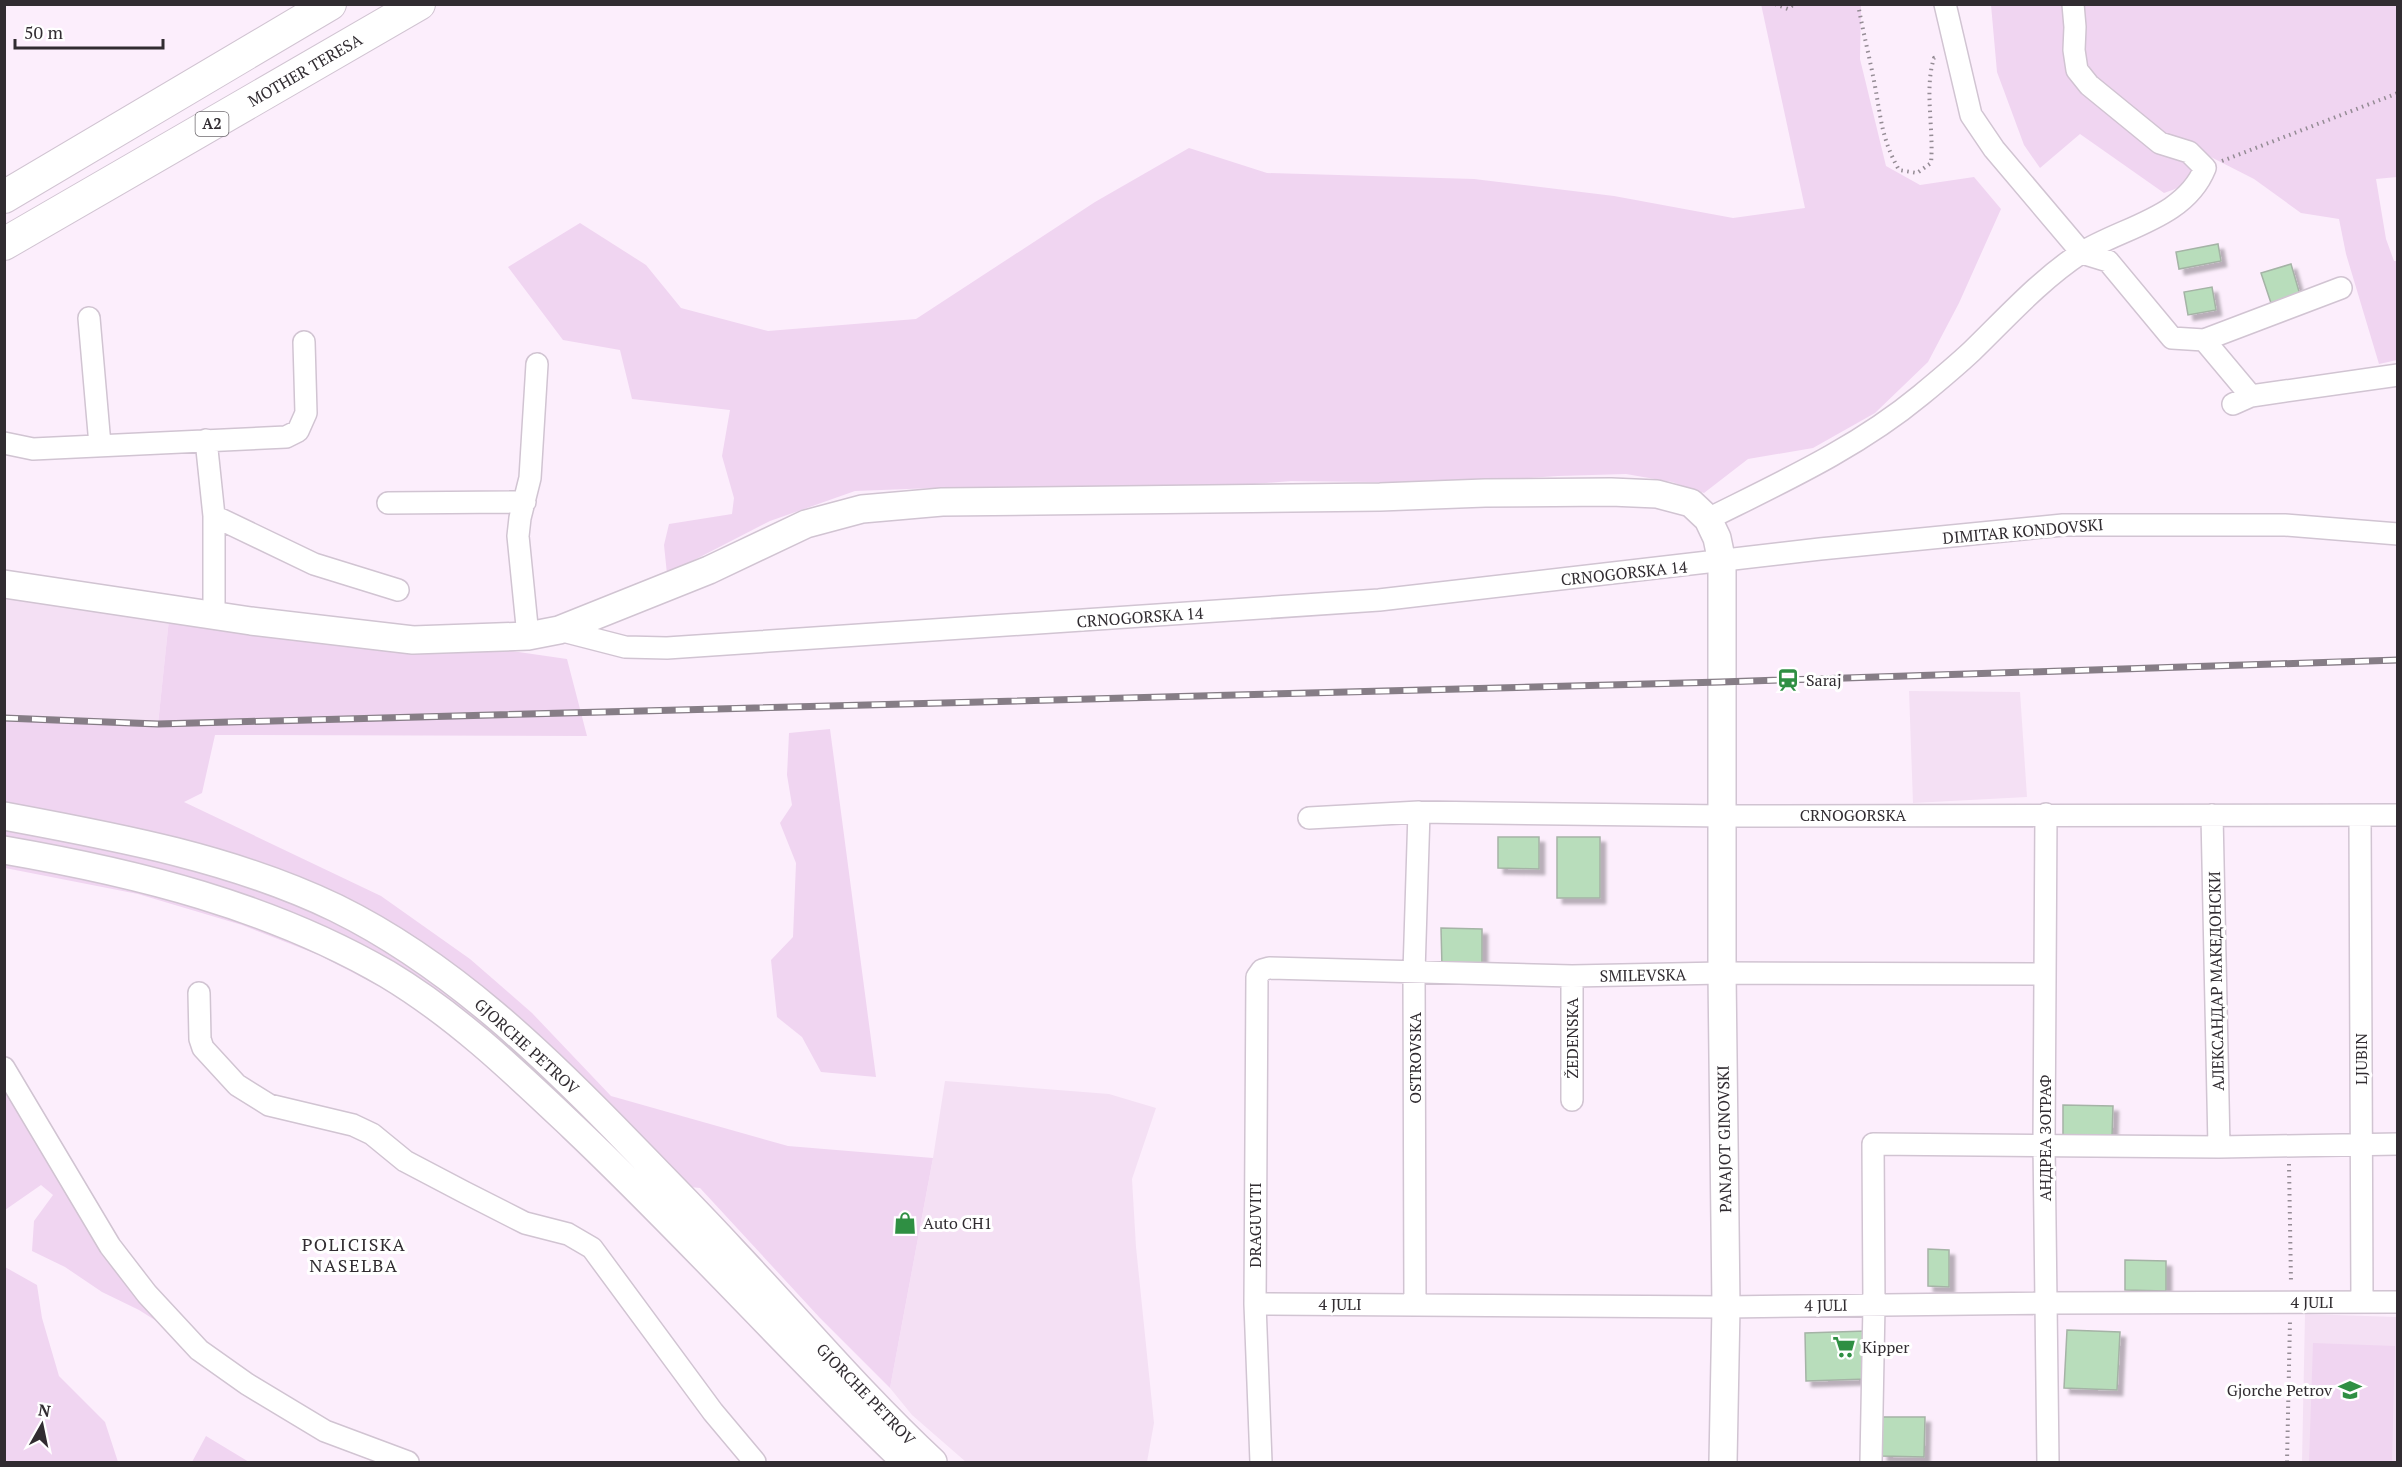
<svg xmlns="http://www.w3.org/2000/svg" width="2402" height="1467" font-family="'PT Serif',serif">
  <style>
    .built { fill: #f4e0f4 }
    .green { fill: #f0d5f1 }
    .building { fill: #b8ddbb; stroke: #a5b3a6; stroke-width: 1.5; filter: url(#shadow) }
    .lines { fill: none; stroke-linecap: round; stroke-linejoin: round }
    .minor-casing { stroke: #d1c4d2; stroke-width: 24 }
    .major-casing { stroke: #d1c4d2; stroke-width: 30 }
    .highway-casing { stroke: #d1c4d2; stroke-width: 34 }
    .path { stroke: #958c95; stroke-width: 4; stroke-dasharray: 1.5 4.5; stroke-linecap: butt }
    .minor { stroke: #fff; stroke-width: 21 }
    .major { stroke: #fff; stroke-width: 27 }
    .highway { stroke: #fff; stroke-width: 32 }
    .rail-casing { stroke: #867d86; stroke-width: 7 }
    .rail { stroke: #fff; stroke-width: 4.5; stroke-dasharray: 14; stroke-linecap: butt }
    .labels { text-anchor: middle; stroke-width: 6; stroke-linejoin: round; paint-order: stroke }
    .shield { fill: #fff; stroke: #6f6b6f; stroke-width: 1.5 }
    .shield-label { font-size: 15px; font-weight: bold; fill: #312c31 }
    .street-label { font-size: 16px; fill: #312c31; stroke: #fff }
    .poi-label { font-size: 16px; fill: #312c31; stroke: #fff; text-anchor: start }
    .neighbourhood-label { font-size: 18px; letter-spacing: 1.5px; fill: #312c31; stroke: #fff }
  </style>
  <defs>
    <filter id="shadow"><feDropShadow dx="5.5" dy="5.5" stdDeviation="1.5" flood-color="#0004"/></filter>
  </defs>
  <rect width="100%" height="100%" fill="#fceefc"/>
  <path class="built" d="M5,588L169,619L158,724L5,718Z
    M1909,691L2020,692L2027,797L1913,803Z
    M945,1081L1109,1094L1156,1108L1132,1179L1136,1247L1154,1423L1147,1462H966L912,1415L890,1388L933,1158Z
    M2305,1314L2397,1317V1462H2302Z"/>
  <path class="green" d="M1761,4L1861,5L1860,59L1886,166L1920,185L1974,177L2001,209L1959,303L1928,362L1875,413L1813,448L1748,459L1704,493L1672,482L1626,474L1558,476L1454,483L1291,481L1208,488H934L855,491L770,521L667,574L664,545L669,524L732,514L734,498L722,456L730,410L632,399L620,350L563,340L508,267L580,223L646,265L681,308L768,331L916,319L1095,202L1189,148L1267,173L1474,179L1614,196L1733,218L1805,208Z
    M1991,5H2397V177L2376,179L2386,239L2394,261H2397V360L2379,364L2346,254L2339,219L2301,213L2254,179L2201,152C2189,177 2193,184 2164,193L2080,134L2040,168L2024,145L1997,72Z
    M169,619L498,649L567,659L587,736L215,735L202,793L184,802L381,896L470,959L532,1013L611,1096L788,1146L933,1158L890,1388L820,1318L700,1188L680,1186L662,1229L473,1049L394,994L319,955L242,925L138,894L5,868L4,716L158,724Z
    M830,729L876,1077L821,1072L802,1037L777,1017L771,960L793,937L796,863L780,823L792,805L787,775L789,733Z
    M4,1059L107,1228L157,1288L180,1336L139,1310L102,1292L65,1267L32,1251L34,1221L53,1195L41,1185L5,1210Z
    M5,1267L37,1285L42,1318L59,1376L105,1422L118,1462H5Z
    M2313,1343L2395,1346L2392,1462H2309Z
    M206,1436L249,1462H192Z"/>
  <path class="building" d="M2218,244L2221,261L2179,269L2176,252Z
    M2291,264L2300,295L2271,303L2261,273Z
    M2212,287L2216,310L2188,315L2184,292Z
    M1498,837H1539V869L1498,868Z
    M1557,837H1600V898H1557Z
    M1441,928L1482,929V967H1442Z
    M2063,1105L2113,1106L2112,1137L2063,1136Z
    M1928,1249L1949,1250V1287L1928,1286Z
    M2125,1260L2166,1261V1291L2125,1290Z
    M2067,1330L2120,1332L2117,1390L2064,1388Z
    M1866,1331L1867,1379L1806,1381L1805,1333Z
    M1882,1417H1925L1924,1457L1882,1456Z"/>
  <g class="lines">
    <g class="minor-casing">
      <path id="minor" d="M1945,4L1971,115L1994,149L2082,253L2108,261L2172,338L2204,340L2251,396
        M89,318L100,445
        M2204,340L2341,288
        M2233,404L2251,396L2398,375
        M206,440L214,516V616
        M4,443L33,449L286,437L298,431L306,413L304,342
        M388,503L525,502
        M214,516L314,564L398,590
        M1708,519C1782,482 1857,448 1921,395C1938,381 1956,366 1972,351C2007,317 2040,280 2081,253C2123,227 2185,218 2205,168L2189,152L2160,143L2089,85L2077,70L2074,50L2075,27L2073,4
        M559,630L625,647L667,648L1379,600L1820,549L2063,525H2285L2398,534
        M528,636L518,536L520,518L530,478L537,364
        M2046,814L2044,1144L2048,1462
        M2212,815L2219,1147
        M2360,817L2362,1302
        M1309,818L1419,812L1724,816L2398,815
        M199,993L200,1039L203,1048L237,1085L269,1105L353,1125L372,1134L405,1161L464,1192L525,1223L568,1234L592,1248L713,1412L755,1462
        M4,1068L110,1246L147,1294L199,1350L247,1384L325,1431L408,1462
        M1572,1100V976
        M1255,1304L1726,1307L2047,1303L2398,1302
        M1415,1305L1414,972L1419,812
        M1261,1462L1255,1304L1257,977L1262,970L1269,968L1572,976L1722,973L2044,974
        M1871,1462L1874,1305L1873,1144L2219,1147L2398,1144"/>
    </g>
    <g class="major-casing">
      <path id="major" d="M4,584L251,621L413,640L528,636L559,630L709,570L806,524L862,509L942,502L1380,497L1485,493L1611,492L1657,494L1691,503L1708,519L1717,538L1722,562V973L1726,1307L1723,1462
        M4,816C117,837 232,858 336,908C450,964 544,1055 631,1145C665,1180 699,1214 732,1250C799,1321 862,1396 933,1462
        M4,850C137,873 270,906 387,974C457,1016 515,1072 573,1127C688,1236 792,1353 906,1462"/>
    </g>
    <g class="highway-casing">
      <path id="highway" d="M4,197L330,4
        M4,244L419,4"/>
    </g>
    <path class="path" d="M1775,4L1788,9L1794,4
      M1858,4C1863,32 1870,59 1875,86C1881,119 1882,140 1899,170L1917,173L1931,163C1934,129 1924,89 1934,58L1937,57
      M2222,161L2398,93
      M2289,1164L2291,1283
      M2287,1462L2290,1320"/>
    <use href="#minor" class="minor"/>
    <use href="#major" class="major"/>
    <use href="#highway" class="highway"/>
    <g class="rail-casing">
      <path id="rail" d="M4,718L158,724L1721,682L2398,660"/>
    </g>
    <use href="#rail" class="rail"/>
  </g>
  <defs>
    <g id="station-bare" transform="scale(1.8)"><path d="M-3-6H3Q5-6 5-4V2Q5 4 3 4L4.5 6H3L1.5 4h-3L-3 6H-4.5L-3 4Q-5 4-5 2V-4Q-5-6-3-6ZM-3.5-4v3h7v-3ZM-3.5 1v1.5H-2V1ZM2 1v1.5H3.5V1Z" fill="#2f8f43" stroke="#fff" stroke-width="2.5" paint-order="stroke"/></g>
    <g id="shop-bare" transform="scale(1.8)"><path d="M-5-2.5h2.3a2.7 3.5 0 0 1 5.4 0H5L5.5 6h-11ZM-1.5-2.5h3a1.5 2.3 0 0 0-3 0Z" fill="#2f8f43" stroke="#fff" stroke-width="2.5" paint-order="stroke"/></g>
    <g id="supermarket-bare" transform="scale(1.8)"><path d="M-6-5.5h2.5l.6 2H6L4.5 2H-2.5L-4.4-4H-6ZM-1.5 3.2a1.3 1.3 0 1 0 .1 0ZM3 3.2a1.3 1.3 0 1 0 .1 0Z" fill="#2f8f43" stroke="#fff" stroke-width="2.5" paint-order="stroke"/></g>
    <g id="school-bare" transform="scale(1.8)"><path d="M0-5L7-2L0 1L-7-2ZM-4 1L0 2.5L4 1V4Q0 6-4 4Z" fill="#2f8f43" stroke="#fff" stroke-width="2.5" paint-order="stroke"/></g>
  </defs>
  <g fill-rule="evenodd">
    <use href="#station-bare" x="1788" y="680"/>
    <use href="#shop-bare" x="905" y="1223"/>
    <use href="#supermarket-bare" x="1844" y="1347"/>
    <use href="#school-bare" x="2350" y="1390"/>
  </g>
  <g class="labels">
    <rect class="shield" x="195.5" y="112" width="33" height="24" rx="4.5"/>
    <g class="shield-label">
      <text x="212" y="129">A2</text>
    </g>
    <g class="street-label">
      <text transform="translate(305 70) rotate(-30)" y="6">MOTHER TERESA</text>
      <text transform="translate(2023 531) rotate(-5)" y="6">DIMITAR KONDOVSKI</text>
      <text transform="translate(1624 573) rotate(-6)" y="6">CRNOGORSKA 14</text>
      <text transform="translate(1140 617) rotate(-4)" y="6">CRNOGORSKA 14</text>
      <text x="1853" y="821">CRNOGORSKA</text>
      <text transform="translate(1643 975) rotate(-1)" y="6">SMILEVSKA</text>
      <text transform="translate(2216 981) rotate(-91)" y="6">АЛЕКСАНДАР МАКЕДОНСКИ</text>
      <text transform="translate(1572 1038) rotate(-90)" y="6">ŽEDENSKA</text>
      <text transform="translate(527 1046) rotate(42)" y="6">GJORCHE PETROV</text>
      <text transform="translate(1415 1058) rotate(-90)" y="6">OSTROVSKA</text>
      <text transform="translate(2361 1059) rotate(-90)" y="6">LJUBIN</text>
      <text transform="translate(2045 1138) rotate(-90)" y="6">АНДРЕА ЗОГРАФ</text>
      <text transform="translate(1724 1139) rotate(-91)" y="6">PANAJOT GINOVSKI</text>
      <text transform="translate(1255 1225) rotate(-90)" y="6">DRAGUVITI</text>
      <text x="2312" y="1308">4 JULI</text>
      <text x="1340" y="1310">4 JULI</text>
      <text transform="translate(1826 1305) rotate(-1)" y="6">4 JULI</text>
      <text transform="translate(866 1394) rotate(46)" y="6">GJORCHE PETROV</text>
    </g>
    <g class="poi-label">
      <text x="1806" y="686">Saraj</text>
      <text x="923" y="1229">Auto CH1</text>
      <text x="1862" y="1353">Kipper</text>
      <text x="2332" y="1396" text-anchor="end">Gjorche Petrov</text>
    </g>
    <g class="neighbourhood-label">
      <text x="354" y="1251">POLICISKA<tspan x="354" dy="21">NASELBA</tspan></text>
    </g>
  </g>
  <rect width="2402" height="1467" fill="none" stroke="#312c31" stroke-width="12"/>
  <g transform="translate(42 1425) rotate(9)" stroke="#ffffff" stroke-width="4.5" paint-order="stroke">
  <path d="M0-4.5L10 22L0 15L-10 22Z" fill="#312c31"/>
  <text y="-9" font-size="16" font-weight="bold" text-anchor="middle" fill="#312c31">N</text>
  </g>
  <path d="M15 39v9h148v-9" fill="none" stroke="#312c31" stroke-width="3"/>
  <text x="24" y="39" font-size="18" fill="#312c31" stroke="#ffffff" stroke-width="4.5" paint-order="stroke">50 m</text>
</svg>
